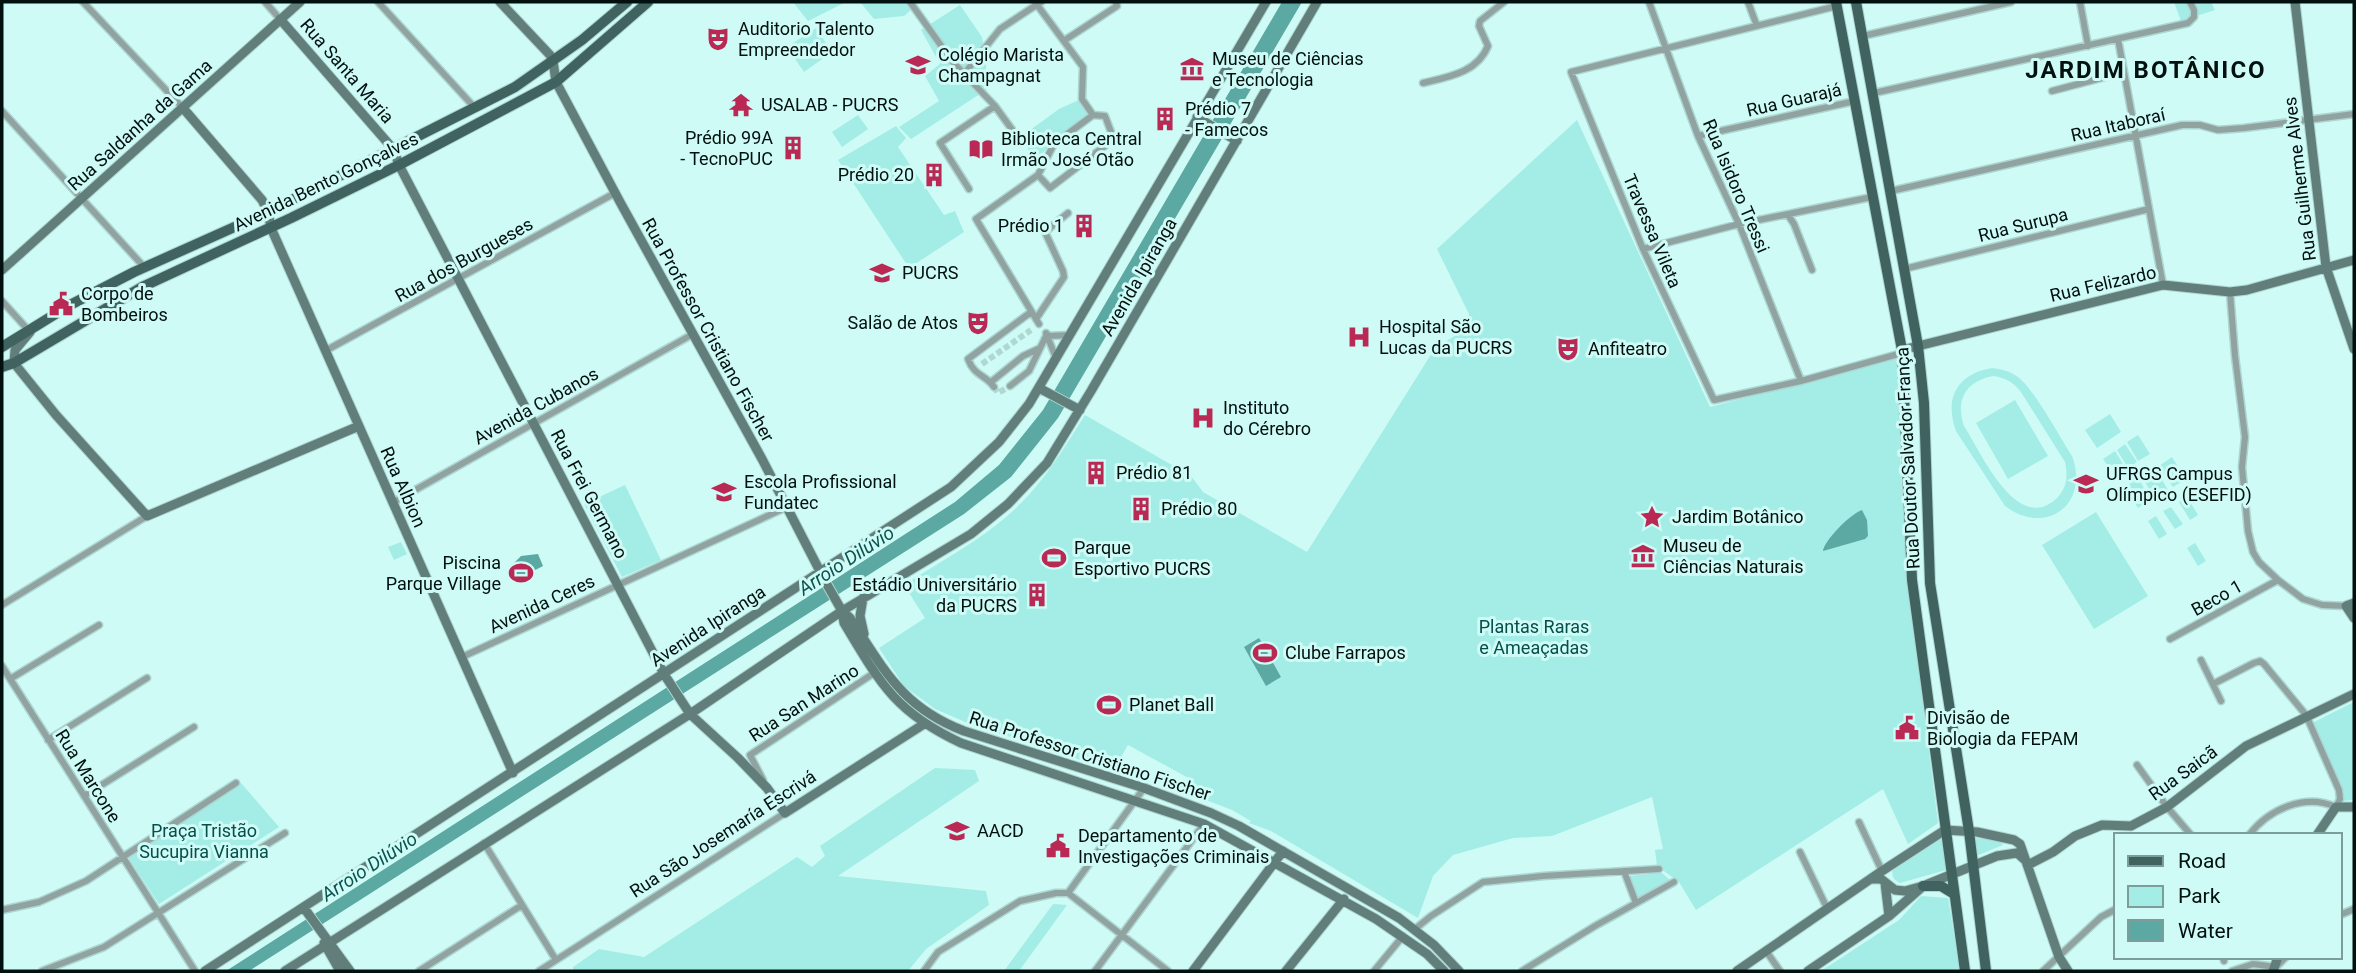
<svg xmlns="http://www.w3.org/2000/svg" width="2356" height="973" font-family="Roboto,sans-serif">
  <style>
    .green { fill: #a3ede6; fill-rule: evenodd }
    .water { fill: #5ca9a3 }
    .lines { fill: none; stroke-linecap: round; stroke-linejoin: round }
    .street-tunnel { stroke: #afd8d3; stroke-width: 6; stroke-dasharray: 6 3; stroke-linecap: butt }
    .street-casing { stroke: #add5d1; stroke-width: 9 }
    .secondary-casing { stroke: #add5d1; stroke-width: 11 }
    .primary-casing { stroke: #add5d1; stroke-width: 12 }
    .street { stroke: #91a3a1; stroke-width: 6 }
    .secondary { stroke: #627e7b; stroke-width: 9 }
    .primary { stroke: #416360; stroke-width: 10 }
    .labels { text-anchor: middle; stroke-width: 6; stroke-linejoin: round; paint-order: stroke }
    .poi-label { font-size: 18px; fill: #02100f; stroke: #cefbf6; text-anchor: start }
    .street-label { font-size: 18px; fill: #02100f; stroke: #cefbf6 }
    .park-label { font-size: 18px; fill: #064e4a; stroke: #cefbf6 }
    .water-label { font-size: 19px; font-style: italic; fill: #0c524e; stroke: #cefbf6 }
    .district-label { font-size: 24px; font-weight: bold; letter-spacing: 2px; fill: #02100f; stroke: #cefbf6 }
  </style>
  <rect width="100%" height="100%" fill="#cefbf6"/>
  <path class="green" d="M793,2H846L808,21Z
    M860,2H920L904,16L874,19Z
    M2174,2H2211L2215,10L2181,21Z
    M960,5L982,37L989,88L911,139L899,127L939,101L925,76L940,64L921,30Z
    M816,28L832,52L804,72L787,47Z
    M1079,100L1089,115L1052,143L1034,162L1022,136L1059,109Z
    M858,115L868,129L842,147L832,132Z
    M1577,120L1710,407L1899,358L1900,457L1908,586L1938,823L1908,844L1883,789L1696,910L1679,882L1657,866L1655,850L1663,849L1652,797L1552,836L1513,838L1453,855L1433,876L1418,918L1271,831L1249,823L1251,821L1232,810L1193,795L1194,781L1128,745L1113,771L1039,746L977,727L935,709L904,686L879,648L925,618L904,585C941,561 983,539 1015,509C1044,482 1064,448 1085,415L1191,476L1203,492L1307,552L1435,348C1447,340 1470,331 1469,314L1437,249Z
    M896,126L906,138L898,147L944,215L955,211L964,232L909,268L838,160Z
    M1992,368C2001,369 2010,371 2018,377C2034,389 2060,437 2072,456C2090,504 2046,537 2005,506L1956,431C1944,398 1957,374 1992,368ZM1993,376C2006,378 2013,382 2021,392L2065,462C2068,476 2067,488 2057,498C2017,536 1981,452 1964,426C1955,400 1966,381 1993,376Z
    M2015,400L2048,456L2008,479L1976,423Z
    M2110,414L2121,432L2097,448L2085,430Z
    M2138,435L2150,454L2138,461L2127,442Z
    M2125,444L2137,462L2128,468L2117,450Z
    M2115,451L2126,469L2115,476L2103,459Z
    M2172,457L2186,479L2173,487L2159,466Z
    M2155,468L2168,490L2155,498L2141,476Z
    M2138,478L2151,500L2138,508L2125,487Z
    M625,485L661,560L622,577L584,504Z
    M2187,497L2198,515L2190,520L2179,502Z
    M2171,507L2183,524L2175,529L2163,511Z
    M2096,512L2148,596L2094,629L2042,545Z
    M2156,516L2167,534L2159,539L2148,521Z
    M401,542L407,554L394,560L388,547Z
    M2195,543L2206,561L2198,566L2187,548Z
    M2354,702V800L2341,801L2310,724Z
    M935,768L975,770L979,781L838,876L986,891L989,905L926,949L908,971H573V967L599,949L644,957L797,857L812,867L825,856L820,846Z
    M241,783L279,827L159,904L128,857Z
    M1941,837L1946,870L1900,883C1894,881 1891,876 1893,869Z
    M1974,838L2000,840L2003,845L1976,856Z
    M1662,873L1670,880L1638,898L1629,876Z
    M1921,896L1948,898L1960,971H1821L1899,920Z
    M1053,904L1067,905L1019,971H1004Z"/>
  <path class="water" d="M1282,2H1302L1058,418L1011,477L964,514L249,971H226L955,502L999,465L1043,410Z
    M1862,510L1867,520L1868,536L1865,539L1823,551C1824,541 1850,514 1862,510Z
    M538,554L543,566L516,580L510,567L521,556Z
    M1259,638L1281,677L1266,686L1244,647Z"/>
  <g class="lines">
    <path class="street-tunnel" d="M982,364L1031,330
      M994,387L998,393L1010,386"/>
    <g class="street-casing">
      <path id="street" d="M83,2L183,108
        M265,2L280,19
        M378,2L475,108
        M910,2L952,61L995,106L1016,135
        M1035,2L1083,67L1082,99L1093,115L1105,116L1113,137L1110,142L1050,188L1038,175L1054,144L1093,115
        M1649,2L1698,136L1739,224L1801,381
        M1748,2L1757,26
        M2080,2L2088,46
        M1837,6L1571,72L1643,249L1714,400L1801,381L1902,353
        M1863,36L2011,2
        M2118,39L2163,285
        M1065,40L1117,6L1116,2
        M964,74L1000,29L1041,2
        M1423,83C1448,77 1477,73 1488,46L1479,26L1480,21L1504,2
        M2052,91L2124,72
        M1874,93L2188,23L2194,17V10L2190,2
        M2,111L145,268
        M1698,136L1855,101
        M1038,175L976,219L1039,324
        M969,189L940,143L995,106
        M1891,191L2182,125H2200L2218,130L2244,128L2354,114
        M1788,215L1794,224L1812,270
        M1643,249L1739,224L1872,197
        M1904,269L2149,209
        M2230,292L2235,356L2245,437L2242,467L2248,531L2253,552L2259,562L2278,580L2303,599L2322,605L2346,606
        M2,301L30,332
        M1036,319L1064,277L1063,271L1045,232L1068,213
        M1046,333L1056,358
        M1048,336L1070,335
        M325,351L615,193
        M991,382L1023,356L1040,348
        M1010,386L1029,371L1047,334
        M994,387C986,375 974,376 968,359L1031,312
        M392,503L693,334
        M2,605L147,516
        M2170,639L2278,580
        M462,657L787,507
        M2201,660L2221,701
        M2,666L195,971
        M10,679L99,625
        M2213,684L2254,663L2260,661L2264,664L2306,715L2339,790L2340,799L2336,807C2305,793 2269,809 2249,835
        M48,740L147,678
        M2137,765L2167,807L2191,835
        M763,780L750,755L874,673
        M84,796L194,727
        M1859,822L1882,871
        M484,843L556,960
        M1800,852L1827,908
        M1624,871L1636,903
        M1068,893L1144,788
        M1068,893L1168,971
        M2,910L39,902L86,881L236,783
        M2340,915L2354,909
        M1415,929L1431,916L1483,882L1543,876L1659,869
        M1766,951L1780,971
        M2223,957L2224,961
        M2276,967L2286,957
        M42,971L104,947L285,833
        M419,971L522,905
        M539,971L785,813
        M924,971L938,952L1020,901L1056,893H1068
        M1095,971L1204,824
        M1374,971L1403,936
        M1522,971L1595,926L1674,882
        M2043,971L2101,917L2116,909
        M2232,971L2253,964L2276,967"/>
    </g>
    <g class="secondary-casing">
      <path id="secondary" d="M500,2L550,55L553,61L556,82L620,202L762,459L825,581L842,611L850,618C885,671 902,707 964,731L1144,788L1211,813L1239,826L1399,918L1434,945L1459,971
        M2295,2L2326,267L2354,349
        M280,19L394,150L399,165L664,674L690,714L738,758L767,788L785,813L924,724
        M183,108L262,200L268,212L271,228L303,300L513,773
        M1197,117L1237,141
        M2,270L300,2
        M30,332L15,350L14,363L56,415L147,516L359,426
        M1902,350L2163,285L2230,292L2247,290L2354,260
        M1039,388L1080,410
        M863,598L860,616L864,634
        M2354,603L2346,606L2354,618
        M842,611L844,623C880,683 895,712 961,743L1204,824L1376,919L1427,954L1444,971
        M2317,835L2336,807H2354
        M2028,865L2053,852L2075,836L2102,825L2131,826L2167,807L2246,746L2354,694
        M1872,879H1881L1895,890L1905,891L1923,886L1997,856L2017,853L2026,861
        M1885,883L1889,916
        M304,908L350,971
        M324,943L340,971
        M205,971L951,487L999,442L1029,404L1266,2
        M285,971L690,714L842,611L971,534L1008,504L1047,463L1091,391L1317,2
        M1193,971L1283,851
        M1286,971L1344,899
        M1737,971L1882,871L1945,830L1977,832L2014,840L2020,844L2059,957L2068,971
        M1808,971L1889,916L1922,887
        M2273,971L2278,957"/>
    </g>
    <g class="primary-casing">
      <path id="primary" d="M1836,2L1902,350L1912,580L1965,971
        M1856,2L1918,346L1924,403L1930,583L1969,831L1986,971
        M2,347L70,305L134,272L268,212L515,87L582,40L627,2
        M2,367L14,363L142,287L291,218L399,165L556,82L648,2
        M1923,886H1941L1954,894"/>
    </g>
    <use href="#street" class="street"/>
    <use href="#secondary" class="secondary"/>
    <use href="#primary" class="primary"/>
  </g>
  <defs>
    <g id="theatre-bare" transform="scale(1.89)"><path d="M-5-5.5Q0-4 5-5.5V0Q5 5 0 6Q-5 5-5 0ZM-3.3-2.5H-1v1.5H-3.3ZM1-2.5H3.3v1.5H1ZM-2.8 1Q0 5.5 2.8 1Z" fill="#b92954" stroke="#cefbf6" stroke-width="2.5" paint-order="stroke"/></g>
    <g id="school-bare" transform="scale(1.89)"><path d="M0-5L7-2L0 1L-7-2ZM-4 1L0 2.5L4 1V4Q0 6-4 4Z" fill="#b92954" stroke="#cefbf6" stroke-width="2.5" paint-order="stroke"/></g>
    <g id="museum-bare" transform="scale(1.89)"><path d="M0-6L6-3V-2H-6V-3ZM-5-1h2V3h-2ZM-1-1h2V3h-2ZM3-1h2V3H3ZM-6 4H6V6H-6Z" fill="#b92954" stroke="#cefbf6" stroke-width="2.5" paint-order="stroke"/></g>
    <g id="temple-bare" transform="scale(1.89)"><path d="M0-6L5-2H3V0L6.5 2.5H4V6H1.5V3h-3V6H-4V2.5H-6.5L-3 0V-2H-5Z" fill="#b92954" stroke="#cefbf6" stroke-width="2.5" paint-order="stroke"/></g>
    <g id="building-bare" transform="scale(1.89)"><path d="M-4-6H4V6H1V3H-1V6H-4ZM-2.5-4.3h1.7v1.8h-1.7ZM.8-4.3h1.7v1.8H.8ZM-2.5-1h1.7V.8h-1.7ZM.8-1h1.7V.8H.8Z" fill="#b92954" stroke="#cefbf6" stroke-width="2.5" paint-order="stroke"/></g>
    <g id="library-bare" transform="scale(1.89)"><path d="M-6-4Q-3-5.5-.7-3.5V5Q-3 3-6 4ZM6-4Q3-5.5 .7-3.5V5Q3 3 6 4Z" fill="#b92954" stroke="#cefbf6" stroke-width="2.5" paint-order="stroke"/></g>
    <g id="university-bare" transform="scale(1.89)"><path d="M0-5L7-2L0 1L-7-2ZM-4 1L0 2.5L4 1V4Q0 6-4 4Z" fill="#b92954" stroke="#cefbf6" stroke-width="2.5" paint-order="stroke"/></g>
    <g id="civic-bare" transform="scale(1.89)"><path d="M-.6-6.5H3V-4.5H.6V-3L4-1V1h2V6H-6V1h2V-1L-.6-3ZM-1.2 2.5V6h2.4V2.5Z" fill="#b92954" stroke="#cefbf6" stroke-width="2.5" paint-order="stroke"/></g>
    <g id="hospital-bare" transform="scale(1.89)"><path d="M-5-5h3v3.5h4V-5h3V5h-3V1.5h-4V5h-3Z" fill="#b92954" stroke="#cefbf6" stroke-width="2.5" paint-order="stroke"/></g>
    <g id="sight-bare" transform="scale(1.89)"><path d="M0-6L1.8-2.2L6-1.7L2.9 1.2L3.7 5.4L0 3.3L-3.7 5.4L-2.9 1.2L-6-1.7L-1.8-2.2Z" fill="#b92954" stroke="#cefbf6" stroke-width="2.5" paint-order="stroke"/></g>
    <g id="stadium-bare" transform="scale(1.89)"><path d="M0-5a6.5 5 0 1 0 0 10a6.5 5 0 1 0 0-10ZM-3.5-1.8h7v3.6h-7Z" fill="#b92954" stroke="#cefbf6" stroke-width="2.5" paint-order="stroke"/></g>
  </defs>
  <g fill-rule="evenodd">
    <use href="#theatre-bare" x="718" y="39"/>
    <use href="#school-bare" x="918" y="65"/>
    <use href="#museum-bare" x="1192" y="69"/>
    <use href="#temple-bare" x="741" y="105"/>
    <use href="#building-bare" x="1165" y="119"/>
    <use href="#building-bare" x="793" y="148"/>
    <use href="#library-bare" x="981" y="149"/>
    <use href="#building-bare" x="934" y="175"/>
    <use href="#building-bare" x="1084" y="226"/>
    <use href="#university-bare" x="882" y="273"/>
    <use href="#civic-bare" x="61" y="304"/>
    <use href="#theatre-bare" x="978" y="323"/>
    <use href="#hospital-bare" x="1359" y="337"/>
    <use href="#theatre-bare" x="1568" y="349"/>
    <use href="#hospital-bare" x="1203" y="418"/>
    <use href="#building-bare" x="1096" y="473"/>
    <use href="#university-bare" x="2086" y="484"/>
    <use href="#university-bare" x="724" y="492"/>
    <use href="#building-bare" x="1141" y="509"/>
    <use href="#sight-bare" x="1652" y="517"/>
    <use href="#museum-bare" x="1643" y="556"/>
    <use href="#stadium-bare" x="1054" y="558"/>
    <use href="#stadium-bare" x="521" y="573"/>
    <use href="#building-bare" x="1037" y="595"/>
    <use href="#stadium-bare" x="1265" y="653"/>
    <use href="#stadium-bare" x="1109" y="705"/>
    <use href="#civic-bare" x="1907" y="728"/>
    <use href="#school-bare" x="957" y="831"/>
    <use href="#civic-bare" x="1058" y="846"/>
  </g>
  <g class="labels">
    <g class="poi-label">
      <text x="738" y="35">Auditorio Talento<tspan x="738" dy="21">Empreendedor</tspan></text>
      <text x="938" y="61">Colégio Marista<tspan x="938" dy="21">Champagnat</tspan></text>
      <text x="1212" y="65">Museu de Ciências<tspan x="1212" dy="21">e Tecnologia</tspan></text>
      <text x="761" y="111">USALAB - PUCRS</text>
      <text x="1185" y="115">Prédio 7<tspan x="1185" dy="21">- Famecos</tspan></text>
      <text x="773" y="144" text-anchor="end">Prédio 99A<tspan x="773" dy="21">- TecnoPUC</tspan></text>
      <text x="1001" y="145">Biblioteca Central<tspan x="1001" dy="21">Irmão José Otão</tspan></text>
      <text x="914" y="181" text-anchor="end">Prédio 20</text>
      <text x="1064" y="232" text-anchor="end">Prédio 1</text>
      <text x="902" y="279">PUCRS</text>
      <text x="81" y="300">Corpo de<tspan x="81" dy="21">Bombeiros</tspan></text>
      <text x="958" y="329" text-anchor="end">Salão de Atos</text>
      <text x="1379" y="333">Hospital São<tspan x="1379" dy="21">Lucas da PUCRS</tspan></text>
      <text x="1588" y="355">Anfiteatro</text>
      <text x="1223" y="414">Instituto<tspan x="1223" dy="21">do Cérebro</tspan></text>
      <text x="1116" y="479">Prédio 81</text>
      <text x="2106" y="480">UFRGS Campus<tspan x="2106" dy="21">Olímpico (ESEFID)</tspan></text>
      <text x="744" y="488">Escola Profissional<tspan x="744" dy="21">Fundatec</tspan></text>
      <text x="1161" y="515">Prédio 80</text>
      <text x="1672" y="523">Jardim Botânico</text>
      <text x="1663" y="552">Museu de<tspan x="1663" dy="21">Ciências Naturais</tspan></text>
      <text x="1074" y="554">Parque<tspan x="1074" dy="21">Esportivo PUCRS</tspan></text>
      <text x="501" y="569" text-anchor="end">Piscina<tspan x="501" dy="21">Parque Village</tspan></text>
      <text x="1017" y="591" text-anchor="end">Estádio Universitário<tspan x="1017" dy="21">da PUCRS</tspan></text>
      <text x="1285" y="659">Clube Farrapos</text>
      <text x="1129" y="711">Planet Ball</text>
      <text x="1927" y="724">Divisão de<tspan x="1927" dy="21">Biologia da FEPAM</tspan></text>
      <text x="977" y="837">AACD</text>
      <text x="1078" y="842">Departamento de<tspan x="1078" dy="21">Investigações Criminais</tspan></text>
    </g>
    <g class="street-label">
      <text transform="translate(347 71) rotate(49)" y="6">Rua Santa Maria</text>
      <text transform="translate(1794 100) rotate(-13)" y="6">Rua Guarajá</text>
      <text transform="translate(140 125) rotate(-42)" y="6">Rua Saldanha da Gama</text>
      <text transform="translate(2118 125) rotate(-13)" y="6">Rua Itaboraí</text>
      <text transform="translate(2300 179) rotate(-97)" y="6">Rua Guilherme Alves</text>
      <text transform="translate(326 182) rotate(-26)" y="6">Avenida Bento Gonçalves</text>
      <text transform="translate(1736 186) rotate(67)" y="6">Rua Isidoro Tressi</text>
      <text transform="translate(2023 225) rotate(-14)" y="6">Rua Surupa</text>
      <text transform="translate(1652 231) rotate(67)" y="6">Travessa Vileta</text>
      <text transform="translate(464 260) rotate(-29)" y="6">Rua dos Burgueses</text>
      <text transform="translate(1139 277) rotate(-60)" y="6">Avenida Ipiranga</text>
      <text transform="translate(2103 284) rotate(-13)" y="6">Rua Felizardo</text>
      <text transform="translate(708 330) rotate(61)" y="6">Rua Professor Cristiano Fischer</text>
      <text transform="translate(536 406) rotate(-29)" y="6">Avenida Cubanos</text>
      <text transform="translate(1908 458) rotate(-93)" y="6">Rua Doutor Salvador França</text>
      <text transform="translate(403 487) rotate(66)" y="6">Rua Albion</text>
      <text transform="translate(589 494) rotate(62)" y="6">Rua Frei Germano</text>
      <text transform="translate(2217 598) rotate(-29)" y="6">Beco 1</text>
      <text transform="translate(542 604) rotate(-25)" y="6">Avenida Ceres</text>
      <text transform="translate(708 626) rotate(-33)" y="6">Avenida Ipiranga</text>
      <text transform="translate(804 703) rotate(-33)" y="6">Rua San Marino</text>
      <text transform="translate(1090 756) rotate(18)" y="6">Rua Professor Cristiano Fischer</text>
      <text transform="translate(2183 773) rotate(-36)" y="6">Rua Saicã</text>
      <text transform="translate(88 776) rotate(58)" y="6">Rua Marcone</text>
      <text transform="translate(723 834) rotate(-33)" y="6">Rua São Josemaría Escrivá</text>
    </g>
    <g class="park-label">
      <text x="1534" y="633">Plantas Raras<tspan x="1534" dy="21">e Ameaçadas</tspan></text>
      <text x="204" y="837">Praça Tristão<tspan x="204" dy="21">Sucupira Vianna</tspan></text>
    </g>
    <g class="water-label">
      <text transform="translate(846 560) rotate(-33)" y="7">Arroio Dilúvio</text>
      <text transform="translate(369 866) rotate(-33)" y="7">Arroio Dilúvio</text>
    </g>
    <g class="district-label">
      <text x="2146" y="78">JARDIM BOTÂNICO</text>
    </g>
  </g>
  <rect width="2356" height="973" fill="none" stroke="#02100f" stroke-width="7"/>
  <rect x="2114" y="833" width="228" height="126" fill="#cefbf6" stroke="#7c9d9a" stroke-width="2"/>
  <rect x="2128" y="856" width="35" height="10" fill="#416360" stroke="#7c9d9a" stroke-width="2"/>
  <text x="2178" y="868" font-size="21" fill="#02100f">Road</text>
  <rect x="2128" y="886" width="35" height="21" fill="#a3ede6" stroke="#7c9d9a" stroke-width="2"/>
  <text x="2178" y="903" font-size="21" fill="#02100f">Park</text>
  <rect x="2128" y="920" width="35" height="21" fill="#5ca9a3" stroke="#7c9d9a" stroke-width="2"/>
  <text x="2178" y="938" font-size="21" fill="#02100f">Water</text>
</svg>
